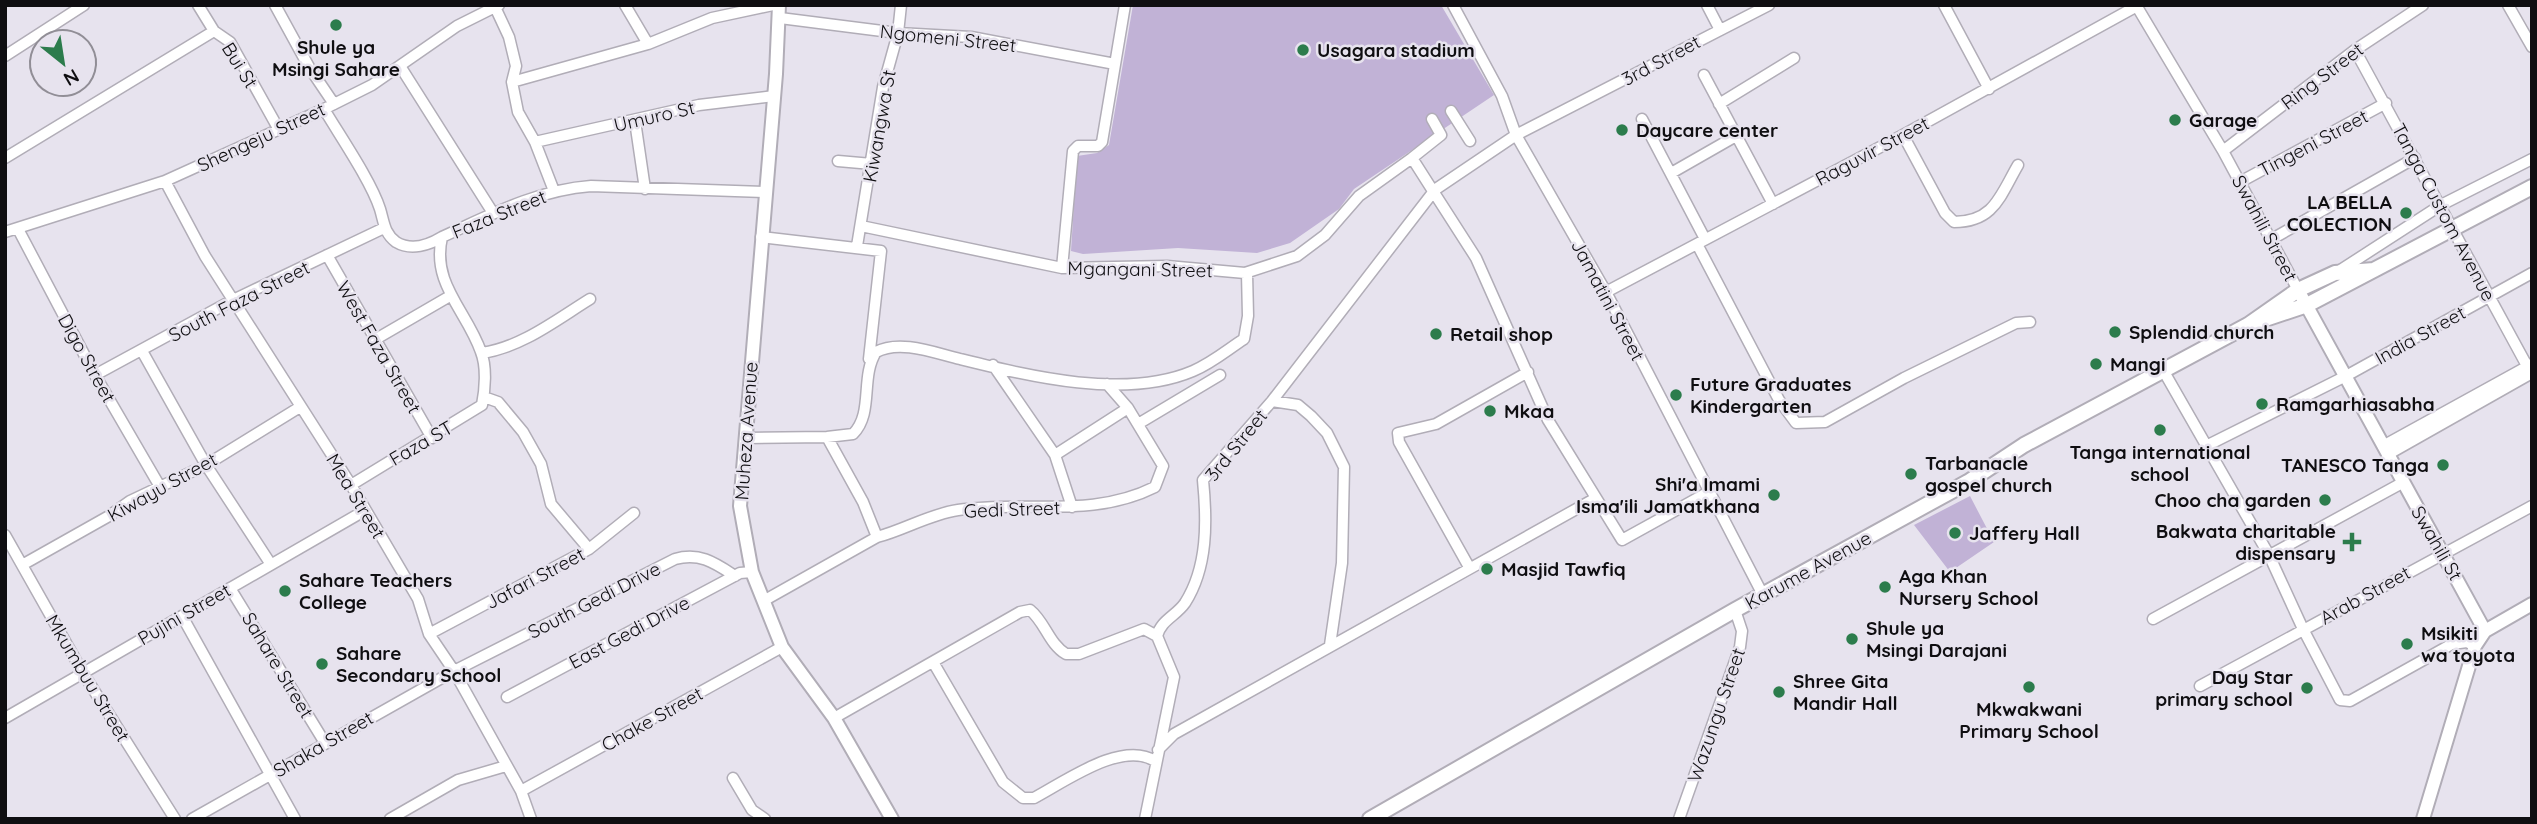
<svg xmlns="http://www.w3.org/2000/svg" width="2537" height="824" font-family="Quicksand,sans-serif">
  <style>
    .green { fill: #c1b2d6 }
    .lines { fill: none; stroke-linecap: round; stroke-linejoin: round }
    .minor-casing { stroke: #b1adb7; stroke-width: 13 }
    .tertiary-casing { stroke: #b1adb7; stroke-width: 16 }
    .secondary-casing { stroke: #b1adb7; stroke-width: 18 }
    .minor { stroke: #fff; stroke-width: 10 }
    .tertiary { stroke: #fff; stroke-width: 12 }
    .secondary { stroke: #fff; stroke-width: 14 }
    .poi-dot { fill: #2c7c4c; stroke: #e7e3ee; stroke-width: 2.5 }
    .labels { text-anchor: middle; stroke-width: 5; stroke-linejoin: round; paint-order: stroke }
    .street-label { font-size: 19px; fill: #0f0e11; stroke: #e7e3ee }
    .poi-label { font-size: 19px; font-weight: bold; fill: #0f0e11; stroke: #e7e3ee; text-anchor: start }
  </style>
  <rect width="100%" height="100%" fill="#e7e3ee"/>
  <path class="green" d="M1133,5H1441L1494,95L1354,189L1339,209L1290,243L1257,253L1178,248L1083,254L1071,251L1077,156L1097,153L1109,145Z
    M1970,496L1994,542L1950,572L1914,525Z"/>
  <g class="lines">
    <g class="minor-casing">
      <path id="minor" d="M198,5L214,31L230,42L278,128
        M275,5L309,67L334,104
        M625,5L648,44
        M1453,5L1502,96L1516,135L1606,292L1763,595
        M1707,5L1720,30
        M1944,5L1989,89
        M2136,5L2223,151L2298,290
        M2508,5L2532,47
        M495,7L509,37L516,66L512,82L518,112L535,142L554,191
        M780,18L898,33L971,37L1115,64
        M2355,50L2532,375
        M5,56L84,5
        M400,66L493,213
        M1704,75L1773,204
        M512,82L648,44L712,18L773,5
        M1719,104L1794,58
        M324,109C340,136 371,181 380,209C384,222 384,233 396,242C411,251 429,245 442,237
        M1451,111L1470,141
        M1642,119L1705,239
        M635,121L645,189
        M1903,135L1945,213L1954,222C1994,222 2000,196 2018,165
        M535,142L699,105L774,96
        M2223,151L2355,50L2423,5
        M5,158L214,31
        M1412,158L1441,135L1432,119
        M838,161L872,164
        M1673,172L1736,136
        M165,181L205,256L351,485L418,599L429,634L454,671L521,791L531,819
        M2240,182L2386,103
        M1433,191L1476,258L1548,420L1622,540L1707,493
        M861,226L1062,268L1167,266L1245,273L1297,256L1325,235L1359,196L1412,158L1433,191L1516,135L1769,5
        M18,229L95,375L159,485
        M5,232L165,181L324,109L372,85L457,26L499,5
        M761,237L881,251L869,359
        M2272,239L2415,158
        M1697,244L1779,400L1796,423L1825,422L1904,378L2016,323L2030,322
        M857,246L883,87L898,33L901,5
        M327,255L432,438
        M1062,268L1073,151L1078,146H1098L1102,142L1125,5
        M2339,271L2441,205L2532,159
        M1606,292L1903,135L2137,6
        M376,339L450,296
        M142,351L206,465L270,563
        M482,353C522,347 556,320 590,299
        M993,365L1055,455L1072,507
        M2163,370L2269,555L2303,629L2340,700L2350,701L2452,644L2467,642L2475,646
        M95,375L233,300L384,228
        M484,397L498,402L523,432L541,464L551,504L589,549
        M1272,401L1298,405L1311,416L1327,433L1344,467L1342,563L1330,645
        M1138,424L1220,375
        M827,437L863,502L877,537
        M746,438L827,437L853,434C874,413 860,377 876,352C900,339 935,353 960,359C1029,376 1125,400 1193,371C1212,363 1227,350 1244,339L1248,316L1247,273
        M2206,446L2346,376L2532,273
        M2383,446L2532,364
        M1055,455L1128,408
        M2387,455L2532,373
        M351,485L482,405C485,390 487,367 481,352C467,311 431,284 442,237C490,215 537,190 591,186L765,192
        M5,535L83,673L175,819
        M22,565L109,516L130,501L206,465L300,407
        M1469,567L1399,442L1398,433L1436,424L1528,372
        M230,588L325,743
        M765,600L877,537C904,530 930,514 958,510C1026,500 1091,519 1155,487L1163,466L1128,408L1107,384
        M182,616L295,819
        M2153,619L2402,483
        M429,634L589,549L634,513
        M933,662L1003,782L1023,798H1034C1066,781 1122,740 1155,761
        M2200,686L2532,506
        M507,697L740,573L752,572
        M5,718L364,511
        M834,718L1020,612L1030,610C1045,622 1049,644 1066,654H1079L1144,629L1157,636
        M1158,750L1174,734L1596,498
        M733,778L752,810L765,819
        M521,791L782,647
        M192,819L454,671L675,559C700,552 715,563 735,576
        M390,819L458,780L506,766
        M1145,819L1174,677L1157,636C1161,620 1176,616 1185,603C1208,567 1207,521 1203,480L1272,401L1434,191
        M1679,819L1740,647L1742,631L1735,610"/>
    </g>
    <g class="tertiary-casing">
      <path id="tertiary" d="M779,5L776,74L740,506L752,572L782,647L834,718L892,819
        M2298,290L2485,631
        M2423,819L2475,646L2485,631L2532,604"/>
    </g>
    <g class="secondary-casing">
      <path id="secondary" d="M2259,321L2307,305L2532,187
        M1370,819L1735,610L1968,482L2024,445L2248,325L2298,290L2335,273L2374,270"/>
    </g>
    <use href="#minor" class="minor"/>
    <use href="#tertiary" class="tertiary"/>
    <use href="#secondary" class="secondary"/>
  </g>
  <g class="poi-dot">
    <circle cx="336" cy="25" r="7"/>
    <circle cx="1303" cy="50" r="7"/>
    <circle cx="2175" cy="120" r="7"/>
    <circle cx="1622" cy="130" r="7"/>
    <circle cx="2406" cy="213" r="7"/>
    <circle cx="2115" cy="332" r="7"/>
    <circle cx="1436" cy="334" r="7"/>
    <circle cx="2096" cy="364" r="7"/>
    <circle cx="1676" cy="395" r="7"/>
    <circle cx="2262" cy="404" r="7"/>
    <circle cx="1490" cy="411" r="7"/>
    <circle cx="2160" cy="430" r="7"/>
    <circle cx="2443" cy="465" r="7"/>
    <circle cx="1911" cy="474" r="7"/>
    <circle cx="1774" cy="495" r="7"/>
    <circle cx="2325" cy="500" r="7"/>
    <circle cx="1955" cy="533" r="7"/>
    <path d="M2348.5 531.5h7v7h7v7h-7v7h-7v-7h-7v-7h7z"/>
    <circle cx="1487" cy="569" r="7"/>
    <circle cx="1885" cy="587" r="7"/>
    <circle cx="285" cy="591" r="7"/>
    <circle cx="1852" cy="639" r="7"/>
    <circle cx="2407" cy="644" r="7"/>
    <circle cx="322" cy="664" r="7"/>
    <circle cx="2029" cy="687" r="7"/>
    <circle cx="2307" cy="688" r="7"/>
    <circle cx="1779" cy="692" r="7"/>
  </g>
  <g class="labels">
    <g class="street-label">
      <text transform="translate(948 38) rotate(6)" y="7">Ngomeni Street</text>
      <text transform="translate(1661 60) rotate(-28)" y="7">3rd Street</text>
      <text transform="translate(240 65) rotate(58)" y="7">Bui St</text>
      <text transform="translate(2322 76) rotate(-37)" y="7">Ring Street</text>
      <text transform="translate(654 116) rotate(-13)" y="7">Umuro St</text>
      <text transform="translate(879 126) rotate(-80)" y="7">Kiwangwa St</text>
      <text transform="translate(261 137) rotate(-25)" y="7">Shengeju Street</text>
      <text transform="translate(2313 143) rotate(-28)" y="7">Tingeni Street</text>
      <text transform="translate(1872 151) rotate(-28)" y="7">Raguvir Street</text>
      <text transform="translate(2444 212) rotate(62)" y="7">Tanga Custom Avenue</text>
      <text transform="translate(499 214) rotate(-22)" y="7">Faza Street</text>
      <text transform="translate(2265 228) rotate(62)" y="7">Swahili Street</text>
      <text transform="translate(1140 269) rotate(1)" y="7">Mgangani Street</text>
      <text transform="translate(1608 300) rotate(62)" y="7">Jamatini Street</text>
      <text transform="translate(239 301) rotate(-27)" y="7">South Faza Street</text>
      <text transform="translate(2420 335) rotate(-29)" y="7">India Street</text>
      <text transform="translate(379 347) rotate(60)" y="7">West Faza Street</text>
      <text transform="translate(87 358) rotate(61)" y="7">Digo Street</text>
      <text transform="translate(746 431) rotate(-86)" y="7">Muheza Avenue</text>
      <text transform="translate(421 443) rotate(-30)" y="7">Faza ST</text>
      <text transform="translate(1236 445) rotate(-51)" y="7">3rd Street</text>
      <text transform="translate(162 487) rotate(-29)" y="7">Kiwayu Street</text>
      <text transform="translate(356 496) rotate(59)" y="7">Mea Street</text>
      <text transform="translate(1012 509) rotate(-2)" y="7">Gedi Street</text>
      <text transform="translate(2437 543) rotate(60)" y="7">Swahili St</text>
      <text transform="translate(1808 570) rotate(-29)" y="7">Karume Avenue</text>
      <text transform="translate(535 578) rotate(-28)" y="7">Jafari Street</text>
      <text transform="translate(2365 595) rotate(-29)" y="7">Arab Street</text>
      <text transform="translate(594 600) rotate(-27)" y="7">South Gedi Drive</text>
      <text transform="translate(184 614) rotate(-30)" y="7">Pujini Street</text>
      <text transform="translate(629 632) rotate(-28)" y="7">East Gedi Drive</text>
      <text transform="translate(278 665) rotate(59)" y="7">Sahare Street</text>
      <text transform="translate(88 678) rotate(59)" y="7">Mkumbuu Street</text>
      <text transform="translate(1716 715) rotate(-71)" y="7">Wazungu Street</text>
      <text transform="translate(652 719) rotate(-29)" y="7">Chake Street</text>
      <text transform="translate(323 744) rotate(-30)" y="7">Shaka Street</text>
    </g>
    <g class="poi-label">
      <text x="336" y="54" text-anchor="middle">Shule ya<tspan x="336" dy="22">Msingi Sahare</tspan></text>
      <text x="1317" y="57">Usagara stadium</text>
      <text x="2189" y="127">Garage</text>
      <text x="1636" y="137">Daycare center</text>
      <text x="2392" y="209" text-anchor="end">LA BELLA<tspan x="2392" dy="22">COLECTION</tspan></text>
      <text x="2129" y="339">Splendid church</text>
      <text x="1450" y="341">Retail shop</text>
      <text x="2110" y="371">Mangi</text>
      <text x="1690" y="391">Future Graduates<tspan x="1690" dy="22">Kindergarten</tspan></text>
      <text x="2276" y="411">Ramgarhiasabha</text>
      <text x="1504" y="418">Mkaa</text>
      <text x="2160" y="459" text-anchor="middle">Tanga international<tspan x="2160" dy="22">school</tspan></text>
      <text x="1925" y="470">Tarbanacle<tspan x="1925" dy="22">gospel church</tspan></text>
      <text x="2429" y="472" text-anchor="end">TANESCO Tanga</text>
      <text x="1760" y="491" text-anchor="end">Shi'a Imami<tspan x="1760" dy="22">Isma'ili Jamatkhana</tspan></text>
      <text x="2311" y="507" text-anchor="end">Choo cha garden</text>
      <text x="2336" y="538" text-anchor="end">Bakwata charitable<tspan x="2336" dy="22">dispensary</tspan></text>
      <text x="1969" y="540">Jaffery Hall</text>
      <text x="1501" y="576">Masjid Tawfiq</text>
      <text x="1899" y="583">Aga Khan<tspan x="1899" dy="22">Nursery School</tspan></text>
      <text x="299" y="587">Sahare Teachers<tspan x="299" dy="22">College</tspan></text>
      <text x="1866" y="635">Shule ya<tspan x="1866" dy="22">Msingi Darajani</tspan></text>
      <text x="2421" y="640">Msikiti<tspan x="2421" dy="22">wa toyota</tspan></text>
      <text x="336" y="660">Sahare<tspan x="336" dy="22">Secondary School</tspan></text>
      <text x="2293" y="684" text-anchor="end">Day Star<tspan x="2293" dy="22">primary school</tspan></text>
      <text x="1793" y="688">Shree Gita<tspan x="1793" dy="22">Mandir Hall</tspan></text>
      <text x="2029" y="716" text-anchor="middle">Mkwakwani<tspan x="2029" dy="22">Primary School</tspan></text>
    </g>
  </g>
  <rect width="2537" height="824" fill="none" stroke="#0f0e11" stroke-width="14"/>
  <g transform="translate(63 63) rotate(150)"><circle r="33" fill="#e7e3ee" stroke="#918e96" stroke-width="2"/>
  <path d="M0-5L12 26L0 18L-12 26Z" fill="#2c7c4c"/>
  <text y="-10" font-size="19" font-weight="bold" text-anchor="middle" fill="#0f0e11">N</text>
  </g>
</svg>
